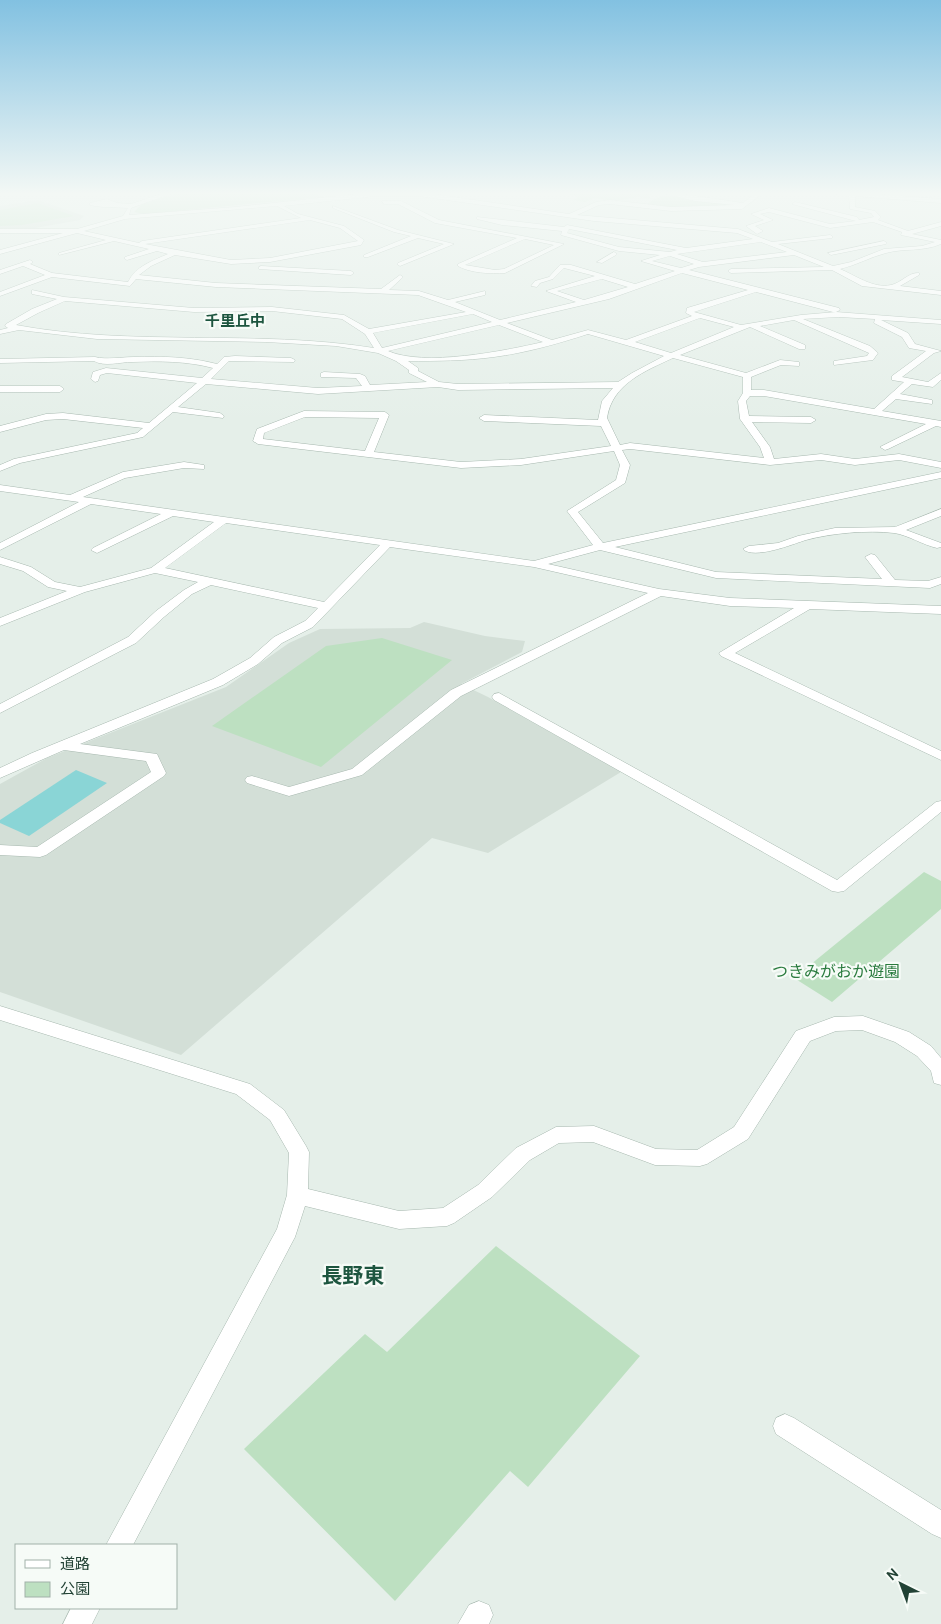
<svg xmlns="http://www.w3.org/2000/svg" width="941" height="1624" font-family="Cabin,'Noto Sans JP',sans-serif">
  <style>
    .built { fill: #d3dfd7 }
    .green { fill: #bde0c1 }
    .water { fill: #8ad5d6 }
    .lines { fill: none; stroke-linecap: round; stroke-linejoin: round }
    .minor-casing { stroke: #a7b8af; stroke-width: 1 }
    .minor { fill: #fff; fill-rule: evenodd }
    .labels { text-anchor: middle; stroke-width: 4.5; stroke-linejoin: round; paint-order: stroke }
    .far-neighbourhood-label { font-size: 15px; font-weight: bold; fill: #1d553f; stroke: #f6fbf7 }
    .park-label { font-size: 16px; fill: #2a7b3e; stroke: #f6fbf7 }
    .near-neighbourhood-label { font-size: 21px; font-weight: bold; fill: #1d553f; stroke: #f6fbf7 }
  </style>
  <rect width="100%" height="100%" fill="#e5efe9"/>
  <path class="built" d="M38,200L84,216L80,220L35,228H0V206Z
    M424,622L485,636L525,641L522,652L461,684L488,697L621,772L488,853L432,838L181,1055L0,992V784L47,758L226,687L289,643L320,629L410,628Z"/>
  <path class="green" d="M176,193H316L322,197L145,214L134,212L141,205Z
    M573,193H656L649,196L652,199L638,197L614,201L595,198L585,202L573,200L579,197L568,194Z
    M666,195L689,200L735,205L683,209L646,205L654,199Z
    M38,203L74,216L22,225L0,226V210Z
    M382,638L452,660L321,767L212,726L326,646Z
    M924,872L941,881V909L832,1002L794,978Z
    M496,1246L640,1356L528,1487L510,1471L395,1601L244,1449L365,1334L387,1352Z"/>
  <path class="water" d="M76,770L107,783L29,836L0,823V820Z"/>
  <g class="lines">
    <g class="minor-casing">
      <path id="minor" d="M164,193H173L131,208L129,215L235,207L367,193H426L569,214L596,202L610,200L671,207L734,205L695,201L662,193H675L743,203L756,193H763L742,209L671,211L610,204L599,205L577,215L738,229L772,242L830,235L832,236V238L778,244L833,266L851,262L884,249L922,246L935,242L901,235L902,232L873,222L830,228L769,212L760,214L773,220L755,226L763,231L757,234L746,226L764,220L751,214L769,208L830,224L856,221L792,204L795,202L857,217L859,220L874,217L871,213L850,209L849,196L831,193H860L941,199V203L855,196V207L875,211L881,217L878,220L908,231L941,222V226L912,234L941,240V244C923,252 904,248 886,253C870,257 857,265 840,269C855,275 873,289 891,285C901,283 909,272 919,273V275L900,286L941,291V295L862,286L832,270L731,273L728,271L731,269L824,267L794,255L699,267L689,270L839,308L840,310L836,312L941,320V324L881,320L908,333L915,344L941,351L934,353L902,377L928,382L941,373V380L933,387L912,384L900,394L932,400V404L896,399L882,411L941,421V427L936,426L888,449L885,450L880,447L926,424L764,396H750L746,401L749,416L811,417L816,420L811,423L752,422L770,447L774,459L821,454L855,459L899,454L941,462V468L899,460L855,465L821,460L770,465L630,449L622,450L630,465L625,483L578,512L603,543L941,472V478L615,547L716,572L882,579L865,557L871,554L875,555L895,580L928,581L941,577V584L930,588L716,578L600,550L548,564L659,589L730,598L941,606V614L810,609L735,653L941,751V760L721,656L719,653L794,608L730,606L661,596L461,696L362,775L289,796L247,783L245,780L247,777L252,776L289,787L352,769L451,690L648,593L534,567L390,547L313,627L282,643L258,664L223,685L80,744L157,754L166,773L164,776L46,855L40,857L0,855V845L37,847L151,772L146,761L64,750L0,778V768L32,753L213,679L250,658L274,637L305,621L318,608L211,585L192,594L164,617L136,643L0,713V704L128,637L156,611L184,590L198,582L155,573L85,592L0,626V618L67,591L48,587L23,571L0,564V557L31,567L55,582L80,587L151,568L214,522L173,516L97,553L91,550L93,548L161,514L91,504L0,550V543L79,502L0,491V485L70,495L123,472L184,462L204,465V469L184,468L125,478L83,497L534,561L593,545L567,511L616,480L620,465L614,451L521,465L461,468L258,444L253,441L257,429L304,411L385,412L389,415L374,452L461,462L521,459L611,446L601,426L484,421L479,418L484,415L598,420L602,401L613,388L458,390L438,387L318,394L206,384L178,407L220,413L224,416L223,418L173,412L143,437L20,463L0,471V465L14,459L137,433L143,428L63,419L46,420L0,432V426L46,414L63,413L149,423L197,383L107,373L100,375L98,381L95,382L91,379L93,372L106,368L202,378L213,368C187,361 158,361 132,362C120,362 104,367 94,361L0,363V359L95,357C107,360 121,357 134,357C161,356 191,357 217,364L224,357L235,356L291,358L295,360L294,362L229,361L211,379L318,388L362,386L356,378L321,377V373L324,372L360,374L365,376L370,385L427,382L409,373V370L396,361L378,353L336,346L266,342L97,339L19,330L0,334V330L8,328L5,326L6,324L32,309L57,299L32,294V290L64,297L194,308L272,307L344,315L369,329L466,312L418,295L216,287L136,279L130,286L52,277L0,296V292L45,275L23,266L0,274V270L30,260L33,262L30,264L52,273L128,282C136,266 152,261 168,254L157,251L127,260L125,259V257L149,249L114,241L59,255V253L106,240L77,233L0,254V250L63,233H0V229H77L123,216L128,208C115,207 103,208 90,205V203L107,199L117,203L131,204ZM376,196H419L594,221L737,233L753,239L686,248L567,225L564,227L477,217V219L502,225L562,231L561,235L619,251L660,255L641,261L675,271L635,284L571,265H560L549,277L535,281L531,286L537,287L540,283L553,279L564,268L595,276L546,291L576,302L500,320L455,302L485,295V291L448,300L419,291L389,290L402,278L403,277L400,275L381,289L216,283L139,275L151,266L175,255L231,264L270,262L361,245L364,240L344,226L298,214L284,206ZM277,206L301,218L142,241L139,243L84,231L125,219ZM310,220L340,228L358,241L270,258L231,260L145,244ZM569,229L677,250L670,252L619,247L567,233ZM761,242L787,252L703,262L677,254ZM670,256L694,264L681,268L652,261ZM682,273L748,290L687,308L686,313L692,316L626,340L588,330L552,340L507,323L609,299ZM602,279L628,287L584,300L557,291ZM756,292L833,312H836L801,315L741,325L694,312ZM65,301L194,312L272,311L342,319L365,334L374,348C255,329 134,347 16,325L38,313ZM473,314L492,322L382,348L373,333ZM839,317L875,319L874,323L902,337L909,348L926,351L892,376V380L904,382L874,409L764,390H751V377L781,365L799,366V362L780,360L746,373L680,355L750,327L799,349H805V345L760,326L794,320L869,353L867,356L834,361V365L873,360L878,353L870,346L803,319ZM700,318L734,327L671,353L635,342ZM499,325L543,342C504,351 424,367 388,351ZM588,334L664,356L632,373L618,382L458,384L439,382L418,371V368L408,361C436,361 465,361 494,357C525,353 557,344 588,334ZM673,358L743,377V393L738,401L740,419L760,447L764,458L630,443L620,445L607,418C612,384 645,371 673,358ZM305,417L379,418L365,451L263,439L264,433ZM226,523L380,545L324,602L165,568Z
        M382,201H401L439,220L564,244L505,273C491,274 470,273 458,266V264L517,238L435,223L398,204H384ZM525,239L554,245L504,269L495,270L465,265Z
        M333,206L398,230L454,244L400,266L397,264L398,263L444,244L418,238L368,257H364V255L411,236L394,232L333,208Z
        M884,241L887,243L886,244L831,255L828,253Z
        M614,252L617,254L616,255L602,263L597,262Z
        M261,266L351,271L354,273L351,275L259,269V267Z
        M0,386H60L64,389L60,392H0Z
        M941,509V516L906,530L941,543V547L937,548C923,545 908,535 894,533C867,530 832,533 806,540C793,544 754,560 743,549L749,546L778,543L798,536L835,528L895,527Z
        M499,693L837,880L936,802L941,801V812L844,891L838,892L832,891L494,700L492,697L494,694Z
        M0,1006L250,1084L284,1110L306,1146L309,1152L308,1189L399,1211L443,1208L478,1185L516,1148L556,1127L594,1126L656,1149L697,1150L734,1127L796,1031L834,1017L863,1016L909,1032L931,1046L941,1058V1085L934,1083L931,1071L917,1056L895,1042L862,1030L836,1031L810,1041L748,1139L707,1164L700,1166L655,1165L593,1142L559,1143L530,1160L492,1197L454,1223L447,1226L399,1229L305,1206L295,1237L133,1545H106L277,1229L287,1195L289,1153L270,1120L236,1094L0,1020Z
        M785,1414L794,1418L941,1510V1538L932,1534L776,1434L773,1426L776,1418Z
        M479,1601L489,1605L493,1615L489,1624H458L469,1605Z
        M71,1608H100L92,1624H63Z"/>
    </g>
    <use href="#minor" class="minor"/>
  </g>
  <linearGradient id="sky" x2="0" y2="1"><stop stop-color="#82c1e1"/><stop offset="0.46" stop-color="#f3f8f5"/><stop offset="1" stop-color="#f3f8f5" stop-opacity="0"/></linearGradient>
  <rect width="941" height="421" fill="url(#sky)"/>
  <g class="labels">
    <g class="far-neighbourhood-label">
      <text x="235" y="326">千里丘中</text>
    </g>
    <g class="park-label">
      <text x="836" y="977">つきみがおか遊園</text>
    </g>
    <g class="near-neighbourhood-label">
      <text x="353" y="1283">長野東</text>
    </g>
  </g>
  <rect x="15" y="1544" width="162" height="65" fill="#f6fbf7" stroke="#a1b1a9"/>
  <rect x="25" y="1560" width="25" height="8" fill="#ffffff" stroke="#a1b1a9"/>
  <text x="60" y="1569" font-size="15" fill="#224235">道路</text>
  <rect x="25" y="1582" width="25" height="15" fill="#bde0c1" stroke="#a1b1a9"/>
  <text x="60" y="1594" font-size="15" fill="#224235">公園</text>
  <g transform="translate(901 1584) rotate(318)" stroke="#f6fbf7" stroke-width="4" paint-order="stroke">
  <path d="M0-4L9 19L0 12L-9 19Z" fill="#224235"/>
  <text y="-8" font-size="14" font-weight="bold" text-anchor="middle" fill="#224235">N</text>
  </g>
</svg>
